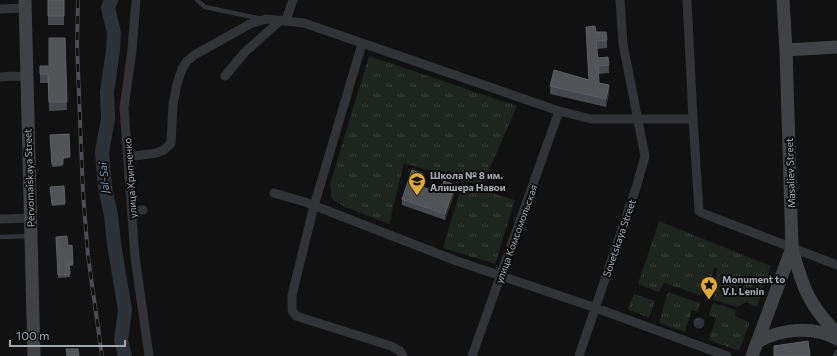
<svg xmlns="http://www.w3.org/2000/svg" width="837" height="356" font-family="Commissioner,sans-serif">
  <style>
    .grass { fill: url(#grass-tufts) }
    .water { fill: url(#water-ripples) }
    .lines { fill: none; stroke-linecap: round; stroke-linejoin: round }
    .river { stroke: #2b3339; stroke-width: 14 }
    .lane { stroke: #323337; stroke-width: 4.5 }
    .street { stroke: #323337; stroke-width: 9 }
    .secondary { stroke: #404246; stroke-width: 13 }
    .rail-casing { stroke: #4b4d51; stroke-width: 4 }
    .rail { stroke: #0c0c0d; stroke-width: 2.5; stroke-dasharray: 8; stroke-linecap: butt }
    .wall { fill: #47484d }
    .shaded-wall { fill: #2d2e31 }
    .building { fill: #515357; stroke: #5e6065 }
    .labels { text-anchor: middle; stroke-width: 4; stroke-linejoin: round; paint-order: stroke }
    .street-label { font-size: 10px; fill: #a3a8b1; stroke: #0c0c0d }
    .poi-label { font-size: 10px; font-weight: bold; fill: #a3a8b1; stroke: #0c0c0d; text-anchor: start }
    .water-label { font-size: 11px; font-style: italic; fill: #7d94aa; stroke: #0c0c0d }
  </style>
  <defs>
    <pattern id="grass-tufts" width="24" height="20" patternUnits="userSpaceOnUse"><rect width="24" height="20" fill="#1e241e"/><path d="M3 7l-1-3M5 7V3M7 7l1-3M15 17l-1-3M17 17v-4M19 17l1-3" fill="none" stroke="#3c413c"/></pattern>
    <pattern id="water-ripples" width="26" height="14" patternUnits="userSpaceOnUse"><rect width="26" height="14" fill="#2b3339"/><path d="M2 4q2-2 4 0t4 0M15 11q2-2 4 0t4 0" fill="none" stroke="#474e53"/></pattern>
  </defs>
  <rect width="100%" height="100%" fill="#111112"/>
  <path class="grass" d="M369,56L517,106L482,186L404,163L389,224L345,207L332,199L330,184Z
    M462,184L515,200L495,264L443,248Z
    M659,221L771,266L757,307L746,302L738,307L713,300L714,295L711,294L718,269L715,267L706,292L703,291L702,296L664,283L659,292L638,284Z
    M668,292L700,303L698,312L692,310L685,332L659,323Z
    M634,294L655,301L649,318L628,309Z
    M713,303L736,310L734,316L750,322L739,351L709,340L716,318L709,315Z"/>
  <path class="water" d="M693.5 323a5.5 5.5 0 1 1 11 0a5.5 5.5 0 1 1-11 0Z"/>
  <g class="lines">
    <path class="river" d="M111,0L108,8L114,33L113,50L107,92L108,119L102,152L105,188L111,215L114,244L125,310L121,340L125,356"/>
    <path class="lane" d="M197,0L205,7L262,19
      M0,237L30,236
      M835,356L837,352"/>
    <path class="street" d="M136,0L132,50L124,108L135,257L149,356
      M687,0L693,119L699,211L702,213L837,265
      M0,9L25,8
      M286,20L293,0
      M362,44L314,206L292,295V310L296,316L391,346L400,351L403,356
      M225,76L245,52L281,20
      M0,77L13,76L26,77
      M128,157L156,153L164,150L171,143L173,104L177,84L182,69L187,61L196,54L250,24L266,19L304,23L559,111L591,119H693
      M274,193L305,202L454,260L596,308L727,356
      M133,211L143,210
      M0,219L31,218
      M472,356L559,111
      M579,356L636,188L645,156L623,44L620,0"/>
    <path class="secondary" d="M25,0L34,356
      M783,0L786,50L792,248C802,285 808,305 837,333
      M786,50L837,47
      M757,342C781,329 813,325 837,339
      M752,356L792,248"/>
    <g class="rail-casing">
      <path id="rail" d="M78,0L77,46L83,193L88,256L102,356"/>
    </g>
    <use href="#rail" class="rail"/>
  </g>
  <path class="wall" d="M48,0H64V25H48Z
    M586,27L596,32L607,40V48L597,49L598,58L609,65V73L599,74V83L609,93L606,107L550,94V86L589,80Z
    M65,38L67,110L49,111L48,83H40V66H49Z
    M69,134L70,158L63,159V166L52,167L50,135Z
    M423,181L422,187L440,193L455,191L445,220L402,205V199Z
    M64,186L65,205L52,206L50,187Z
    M56,237L68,246L72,245L73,266H69L70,277L58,278Z"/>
  <path class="shaded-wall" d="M609,85V93L606,107V99Z
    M423,174V181L419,193V186Z
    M455,185V191L445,220V214Z"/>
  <path class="building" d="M48,0H64V16H48Z
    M595,26L596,32H606L607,40L596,41L598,58L608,57L609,65L598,66L599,83L609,85L606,99L550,86L554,70L589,80L586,27Z
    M49,38H65L67,102H49L48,74H40V66H49Z
    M69,134L70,156L63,157V164H52L50,135Z
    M412,170L423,174L419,186L440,193L444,181L455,185L445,214L402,199Z
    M64,186L65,203L52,204L50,187Z
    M67,236L68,246L72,245L73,264H69L70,274L58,275L56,237Z
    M808,341L810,356H774V346Z
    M66,349H78L79,356H67Z"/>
  <defs>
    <g id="school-pin" transform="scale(0.9)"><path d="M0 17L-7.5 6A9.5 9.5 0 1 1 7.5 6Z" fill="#e0aa3b" stroke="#0c0c0d"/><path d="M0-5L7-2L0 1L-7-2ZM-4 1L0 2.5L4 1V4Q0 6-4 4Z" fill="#111"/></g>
    <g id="sight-pin" transform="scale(0.9)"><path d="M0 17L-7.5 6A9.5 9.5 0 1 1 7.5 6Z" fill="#e0aa3b" stroke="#0c0c0d"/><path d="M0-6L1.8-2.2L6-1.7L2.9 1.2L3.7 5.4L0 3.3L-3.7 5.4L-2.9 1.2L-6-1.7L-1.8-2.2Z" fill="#111"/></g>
  </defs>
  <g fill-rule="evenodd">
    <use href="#school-pin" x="417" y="181"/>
    <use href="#sight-pin" x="709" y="285"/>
  </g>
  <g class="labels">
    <g class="street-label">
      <text transform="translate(790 173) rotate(-92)" y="4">Masaliev Street</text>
      <text transform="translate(29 178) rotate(-92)" y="4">Pervomaiskaya Street</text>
      <text transform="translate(130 178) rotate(-94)" y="4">улица Хрипченко</text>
      <text transform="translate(516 234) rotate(-70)" y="4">улица Комсомольская</text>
      <text transform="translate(619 238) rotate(-71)" y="4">Sovetskaya Street</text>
    </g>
    <g class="poi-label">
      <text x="430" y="179">Школа № 8 им.<tspan x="430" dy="12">Алишера Навои</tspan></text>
      <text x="722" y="283">Monument to<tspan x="722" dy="12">V.I. Lenin</tspan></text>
    </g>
    <g class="water-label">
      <text transform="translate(104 178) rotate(-95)" y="4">Jal-Sai</text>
    </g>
  </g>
  <path d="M10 340v6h115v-6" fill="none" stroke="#a3a8b1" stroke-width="2"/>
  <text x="16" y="340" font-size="12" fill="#a3a8b1" stroke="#0c0c0d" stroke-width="3" paint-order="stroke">100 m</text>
</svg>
